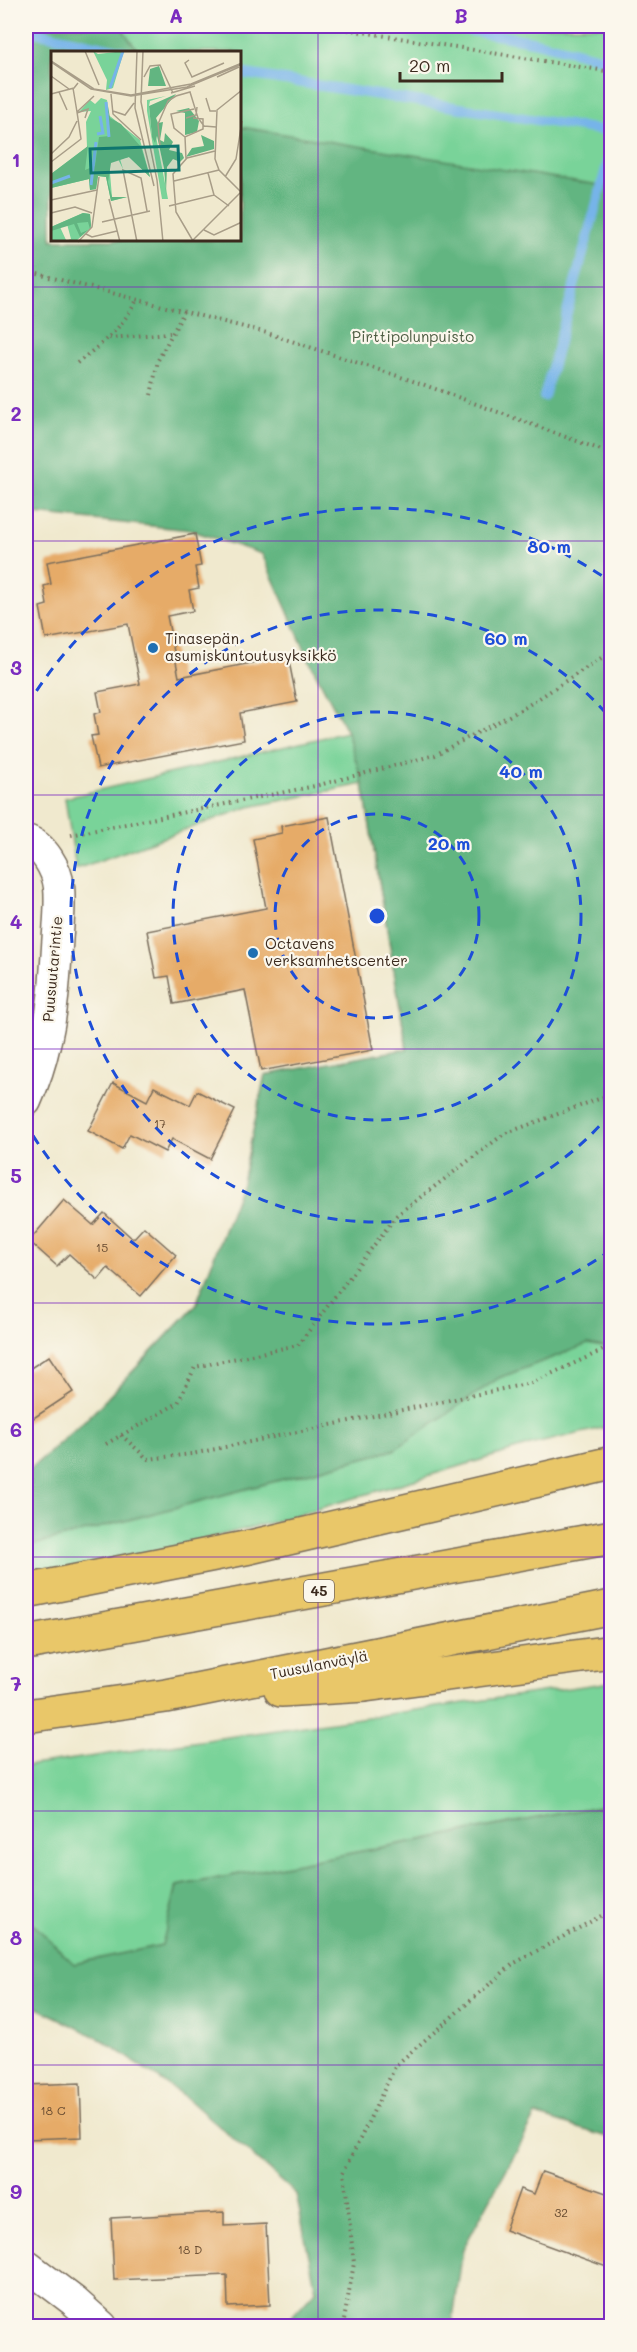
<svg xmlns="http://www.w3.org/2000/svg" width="637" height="2352" font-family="Mali,sans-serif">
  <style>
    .green { fill: #79d399; stroke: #5a7e5c; stroke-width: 1.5; fill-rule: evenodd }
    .forest { fill: #62b581; stroke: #4e7050; stroke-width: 1.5 }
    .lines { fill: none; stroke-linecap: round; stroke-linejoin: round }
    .stream { stroke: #76b4e9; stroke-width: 10 }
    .building { fill: #e6ab68 }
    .street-casing { stroke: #7a6d5c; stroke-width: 33 }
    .highway-casing { stroke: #7a6d5c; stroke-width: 36 }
    .path { stroke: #7a6d5c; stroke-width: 4; stroke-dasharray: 1.5 4.5; stroke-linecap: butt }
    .street { stroke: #fff; stroke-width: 30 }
    .highway { stroke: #e9c769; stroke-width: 33 }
    .grid { fill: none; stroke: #7b2cbf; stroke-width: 1.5; stroke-opacity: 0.55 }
    .ring { fill: none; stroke: #1d4ed8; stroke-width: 3; stroke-dasharray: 10 8 }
    .poi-dot { fill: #1f6fb2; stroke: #fbf7ec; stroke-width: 2 }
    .labels { text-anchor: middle; stroke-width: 4.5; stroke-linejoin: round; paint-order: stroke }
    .number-label { font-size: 12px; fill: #664a30 }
    .shield { fill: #fbf7ec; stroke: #75685c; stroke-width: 1.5 }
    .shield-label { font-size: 14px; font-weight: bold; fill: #3b2a1e }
    .park-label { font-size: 15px; fill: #4e5d43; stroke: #fbf7ec }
    .poi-label { font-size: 15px; fill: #3b2a1e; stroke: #fbf7ec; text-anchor: start }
    .street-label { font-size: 15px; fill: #3b2a1e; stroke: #fbf7ec }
    .inset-river { fill: none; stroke: #76b4e9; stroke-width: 3 }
    .inset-road { fill: none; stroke: #a89d88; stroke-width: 1.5 }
    .view { fill: #0f766e; fill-opacity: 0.15; stroke: #0f766e; stroke-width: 3 }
    .inset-edge { fill: none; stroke: #3b2a1e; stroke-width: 3 }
    .centre { fill: #1d4ed8; stroke: #fbf7ec; stroke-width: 3 }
    .ring-label { font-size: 18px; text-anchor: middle; font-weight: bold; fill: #1d4ed8; stroke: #fbf7ec; stroke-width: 4.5; stroke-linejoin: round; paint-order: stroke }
    .neatline { fill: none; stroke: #7b2cbf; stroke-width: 2 }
    .grid-label { font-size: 20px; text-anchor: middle; font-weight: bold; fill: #7b2cbf }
  </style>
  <rect width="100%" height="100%" fill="#fbf7ec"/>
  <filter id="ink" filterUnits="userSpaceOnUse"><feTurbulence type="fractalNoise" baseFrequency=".0167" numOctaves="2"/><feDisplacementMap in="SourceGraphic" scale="12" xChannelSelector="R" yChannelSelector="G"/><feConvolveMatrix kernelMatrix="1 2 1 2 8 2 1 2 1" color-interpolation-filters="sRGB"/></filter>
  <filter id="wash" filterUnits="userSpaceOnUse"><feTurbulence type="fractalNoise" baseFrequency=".008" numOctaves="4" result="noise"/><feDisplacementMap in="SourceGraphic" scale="24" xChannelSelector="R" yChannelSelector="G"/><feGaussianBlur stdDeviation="1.35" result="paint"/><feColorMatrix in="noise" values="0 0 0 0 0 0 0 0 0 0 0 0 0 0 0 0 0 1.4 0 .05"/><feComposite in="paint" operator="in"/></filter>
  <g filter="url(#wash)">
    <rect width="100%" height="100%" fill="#f0e9ce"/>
    <path class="green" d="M26,26H611V1426L534,1444L277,1521L26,1584V1473L94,1412L196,1305L242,1183L265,1075L407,1049L363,784L249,807L76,869L65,798L347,732L303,503L26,500ZM52,52H240V240H52Z
      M611,1682V1804L177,1886L163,1945L73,1964L26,1917V1766Z"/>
    <path class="forest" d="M26,26H120L139,52H52V240H240V127L611,187L612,1349L588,1344L499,1378L394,1450L26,1547V1473L94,1412L196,1305L242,1183L265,1075L407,1049L363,784L347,732L312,666L262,554L190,530L26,513Z
      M611,1804V2138L536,2115L463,2249L452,2326H283L316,2290L296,2194L188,2099L104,2041L26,2002V1917L74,1964L162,1945L177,1886Z"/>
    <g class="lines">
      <path class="stream" d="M442,26L532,41L612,61
        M26,30L127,52
        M240,73L612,132
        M544,397L612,147"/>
    </g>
    <g id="blocks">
      <path class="building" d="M195,534L201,566L195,567L199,588L189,590L193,611L167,616L179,677L288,656L297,702L240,713L244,740L98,768L91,736L98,735L94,714L101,712L97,692L140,684L128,624L46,639L40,607L47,605L44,586L51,584L47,562Z
        M329,817L373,1050L261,1071L245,990L174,1004L169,976L156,978L147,931L266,908L253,839L282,833L281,826Z
        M113,1083L147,1101L154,1087L190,1105L197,1091L235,1110L210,1159L172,1139L165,1152L130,1134L122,1149L88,1131Z
        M64,1200L93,1225L104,1213L133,1239L144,1227L176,1255L141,1296L108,1268L98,1280L69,1254L57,1266L29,1241Z
        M49,1356L73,1392L26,1423V1371Z
        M80,2083L82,2137L26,2139V2085Z
        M543,2171L612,2195V2269L505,2230L520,2189L534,2194Z
        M224,2212V2226L266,2224L270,2305L228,2307L227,2275L114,2280L111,2218Z"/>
    </g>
  </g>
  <g filter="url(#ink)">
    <use href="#blocks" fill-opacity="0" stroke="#7a6d5c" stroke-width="1.5"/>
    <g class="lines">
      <g class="street-casing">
        <path id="street" d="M26,840C43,845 57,869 59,887C61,906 58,928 57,947C55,980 53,1012 45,1044C41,1063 34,1083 26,1101
          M26,2265L75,2302L102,2326"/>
      </g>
      <g class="highway-casing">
        <path id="highway" d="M26,1591L250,1547L612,1463
          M26,1643L612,1537
          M281,1690L365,1685L612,1652
          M26,1716L166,1696L612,1607"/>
      </g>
      <path class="path" d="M324,26L612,72
        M26,271L267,333L422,384L612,454
        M109,338L170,333
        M77,363C104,342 120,330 137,300
        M151,395L158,360L184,312
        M71,835L315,786L435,755L524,708L612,651
        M121,1435L148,1459L192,1454L531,1383L612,1346
        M106,1444L178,1403L195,1367L298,1345L397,1215L504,1134L612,1094
        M343,2326L354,2263L344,2172L396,2065L513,1964L612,1910"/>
      <use href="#street" class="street"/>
      <use href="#highway" class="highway"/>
    </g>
  </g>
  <path class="grid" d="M318,26V2326M26,287H612M26,541H612M26,795H612M26,1049H612M26,1303H612M26,1557H612M26,1811H612M26,2065H612"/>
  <g class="ring">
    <circle cx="377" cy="916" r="102"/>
    <circle cx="377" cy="916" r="204"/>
    <path d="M611 1113A306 306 0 1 1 611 719"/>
    <path d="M611 1250A408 408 0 0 1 27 1126M27 706A408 408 0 0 1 611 582"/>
  </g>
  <g class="poi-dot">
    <circle cx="153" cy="648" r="6"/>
    <circle cx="253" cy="953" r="6"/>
  </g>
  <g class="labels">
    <g class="number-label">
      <text x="160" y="1128">17</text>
      <text x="102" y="1252">15</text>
      <text x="53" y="2115">18 C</text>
      <text x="561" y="2217">32</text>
      <text x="190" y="2254">18 D</text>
    </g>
    <rect class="shield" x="304" y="1580" width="30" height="22" rx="4.5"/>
    <g class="shield-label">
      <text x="319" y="1596">45</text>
    </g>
    <g class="park-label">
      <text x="413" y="342">Pirttipolunpuisto</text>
    </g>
    <g class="poi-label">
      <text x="165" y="644">Tinasepän<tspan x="165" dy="17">asumiskuntoutusyksikkö</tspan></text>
      <text x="265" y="949">Octavens<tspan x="265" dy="17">verksamhetscenter</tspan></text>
    </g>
    <g class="street-label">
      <text transform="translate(53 969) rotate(-85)" y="5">Puusuutarintie</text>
      <text transform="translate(319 1665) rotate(-11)" y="5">Tuusulanväylä</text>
    </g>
  </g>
  <g transform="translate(51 51)">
    <rect width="190" height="190" fill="#f0e9ce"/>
    <path d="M42,0L47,3L73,0L62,37L55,39L56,29ZM115,45L99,50L98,55L101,86L104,80L117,148H111L96,60V49ZM50,47L56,49L55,62L89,89L99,126L78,106L69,108L72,118L67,108L58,110L61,146H76L60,150L55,126L47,125L45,138L39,139L38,128L0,137V123L36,96L35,71L40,60L28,61L39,49L44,53ZM32,162L39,163L40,177L25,190H14L20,188L16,173L9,176L15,189L0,190V176Z" fill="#79d399"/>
    <path d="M108,15L115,35H97L99,18ZM125,43L105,67L107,72L112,71L109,89L113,91L114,82L122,91L118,99L131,102L133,107L129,111L122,108L116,116L115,142L113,117L106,85L104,92L101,86L98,55ZM56,49L59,67L70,73L90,96L99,126L78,106L60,112L57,131L61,146H76L60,150L55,126L47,125L45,138L39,139L38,128L0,137V123L37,95L34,119L44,115L48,86L59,85ZM138,57L148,70L146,81L134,84V62L125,60ZM150,84L163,90V98L135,106L141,97L153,95ZM32,162L39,163L40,174L39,178L37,171L26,172L30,182L37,179L29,186L23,173L0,180V176Z" fill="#62b581"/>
    <path class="inset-river" d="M59,37L72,0M55,51L58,86M46,83L52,82L49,65M0,132L19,125M40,134L45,91"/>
    <path class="inset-road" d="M34,0L48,34M86,0L84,57L103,135M92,0L90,51L106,129L112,191M138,9L134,12L141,26L173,12M0,10L43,38L80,44L140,33L191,12M0,11L40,38L80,45L136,36L191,13M0,25L18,38M93,26L99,15L109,14L122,42M166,26L188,16M22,37L26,61M8,41L16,59M120,42L144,35M0,43L23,37L27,32M60,43L62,63L90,89M155,47L159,60H165M62,60L74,64L83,52M26,62L37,58L34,67M135,67L145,64L146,56M142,67L152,68V78L134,86L123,77L120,63L143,58M134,86L135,108M109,95L107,73L117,50L125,45L139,41L147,67L153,75L165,76M0,103L18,86L26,70M0,111L30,88L26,61L43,45M157,122L163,144M174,126L185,108L191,70M123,130L168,119M190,141L168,119L164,108L166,59L191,39M58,148L69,191M0,149L46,139M118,155L163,144L178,155M0,162L24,156L41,162M51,171L99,160M153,179L163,184L191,171M35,183L41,186L66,180M142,189L190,141M142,190L125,161L122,123L136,107L164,100M27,191L41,176L48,126M86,191L72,119L90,127L96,160"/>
    <path class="view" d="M127,95L128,119L40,122L39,98Z"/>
    <rect width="190" height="190" class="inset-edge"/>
  </g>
  <circle cx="377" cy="916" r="9" class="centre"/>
  <g class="ring-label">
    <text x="549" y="553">80 m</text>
    <text x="506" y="645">60 m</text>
    <text x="521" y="778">40 m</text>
    <text x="449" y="850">20 m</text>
  </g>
  <rect width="637" height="2352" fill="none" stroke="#fbf7ec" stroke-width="66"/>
  <path d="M400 72v9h102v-9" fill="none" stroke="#3b2a1e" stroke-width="3"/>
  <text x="409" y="72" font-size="18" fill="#3b2a1e" stroke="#fbf7ec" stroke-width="4.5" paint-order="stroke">20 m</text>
  <rect x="33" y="33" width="571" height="2286" class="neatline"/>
  <g class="grid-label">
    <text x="176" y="23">A</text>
    <text x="461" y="23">B</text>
    <text x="16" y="167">1</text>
    <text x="16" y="421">2</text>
    <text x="16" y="675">3</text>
    <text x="16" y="929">4</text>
    <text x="16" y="1183">5</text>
    <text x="16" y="1437">6</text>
    <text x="16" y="1691">7</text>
    <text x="16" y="1945">8</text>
    <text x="16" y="2199">9</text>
  </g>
</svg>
